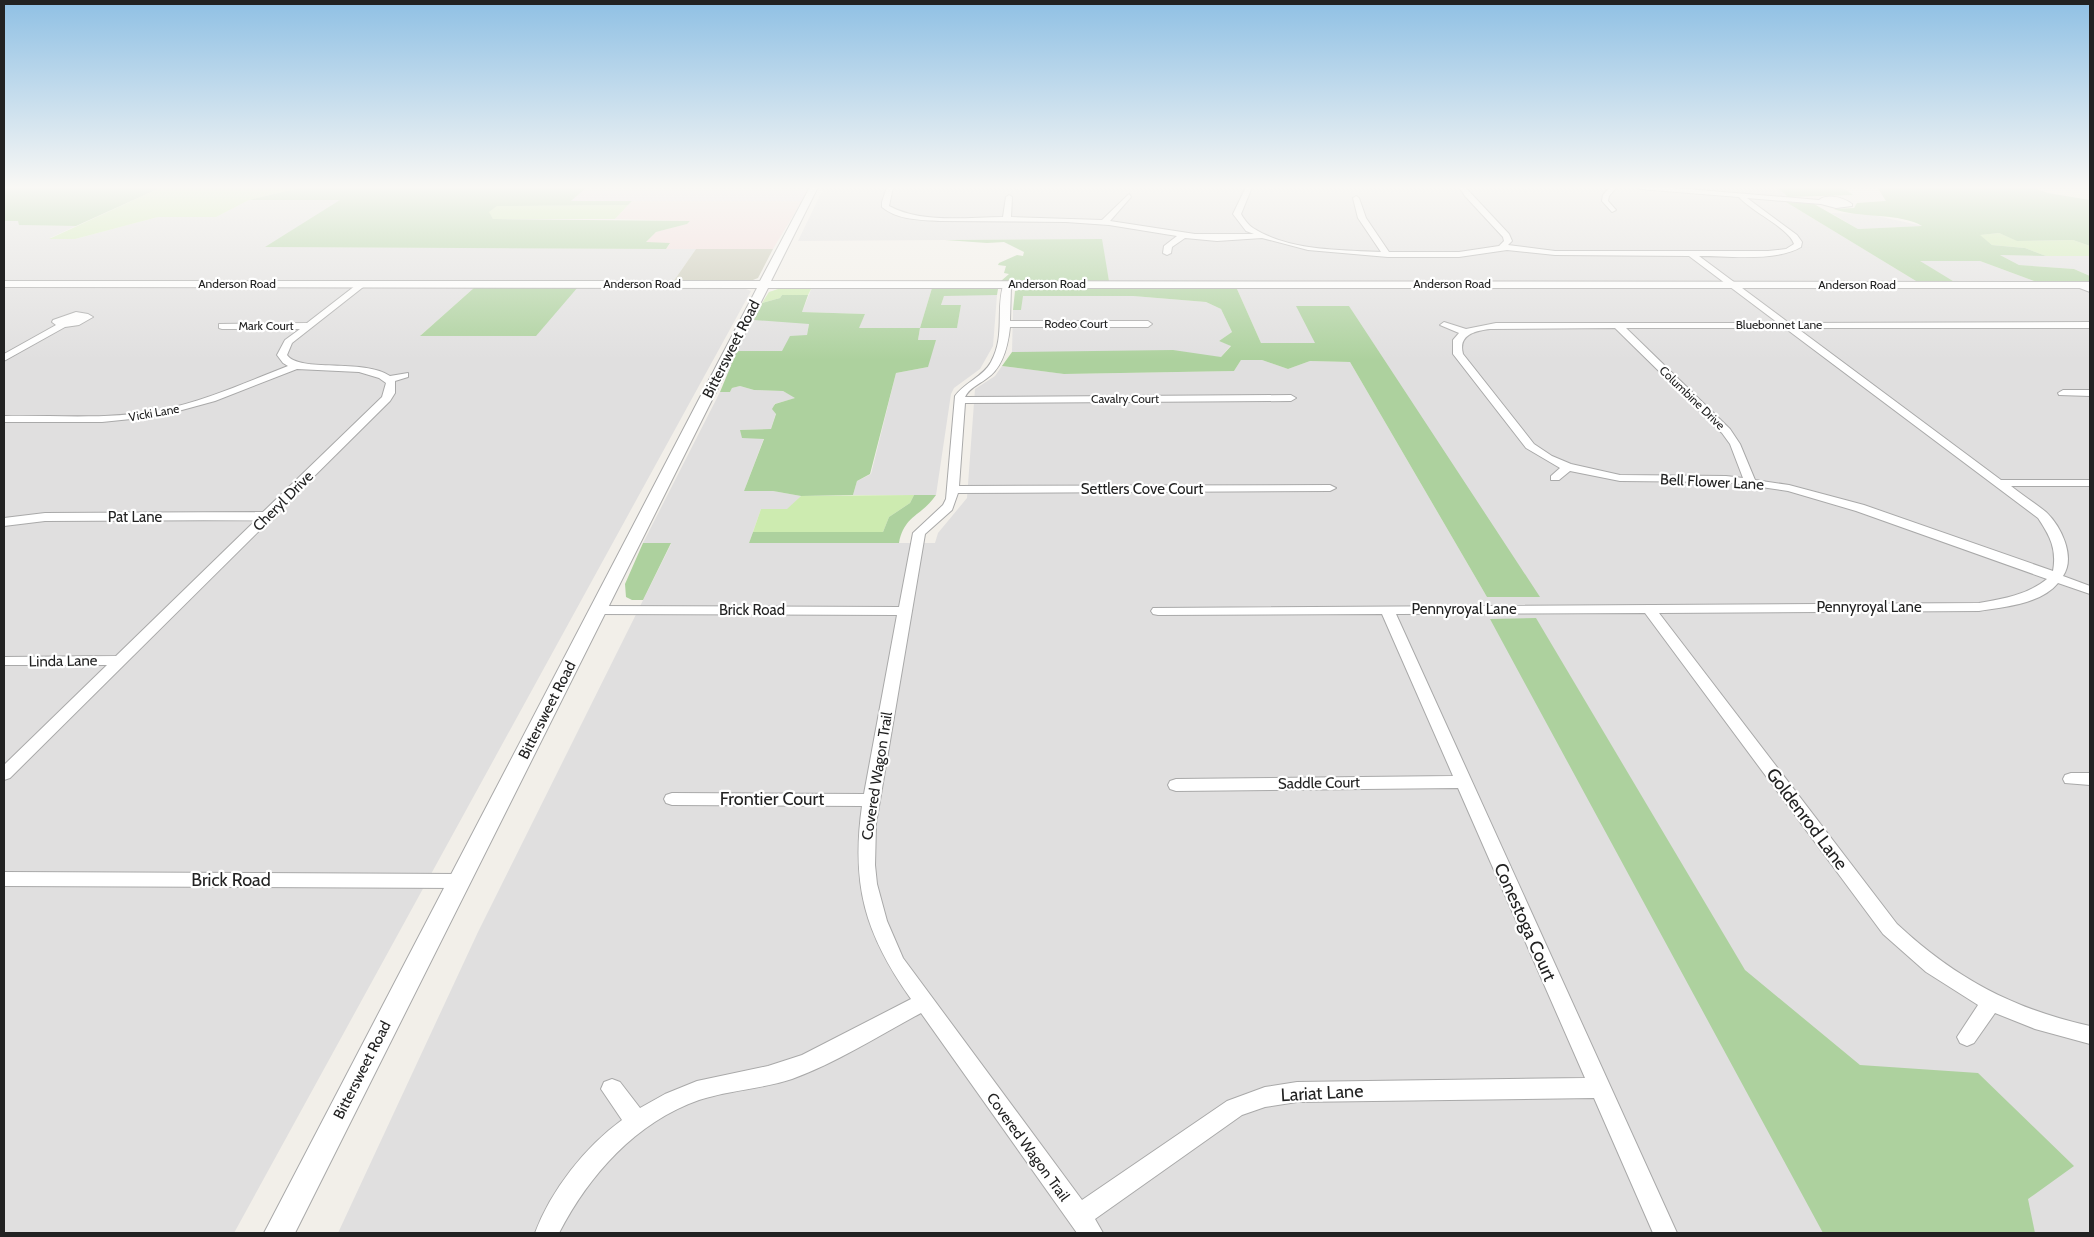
<svg xmlns="http://www.w3.org/2000/svg" width="2094" height="1237" font-family="Cabin,sans-serif">
  <style>
    .residential { fill: #e0dfdf }
    .commercial { fill: #f2dad9 }
    .industrial { fill: #ebdbe8 }
    .construction { fill: #c7c7b4 }
    .farmland { fill: #eef0d5 }
    .grass { fill: #cdebb0 }
    .forest { fill: #add19e }
    .lines { fill: none; stroke-linecap: round; stroke-linejoin: round }
    .minor-casing { stroke: #a9a9a9; stroke-width: 2 }
    .tertiary-casing { stroke: #a9a9a9; stroke-width: 2 }
    .minor { fill: #fff; fill-rule: evenodd }
    .tertiary { fill: #fff; fill-rule: evenodd }
    .labels { text-anchor: middle; stroke-width: 4.5; stroke-linejoin: round; paint-order: stroke }
    .far-street-label { font-size: 12px; fill: #222; stroke: #fff }
    .street-label { font-size: 15px; fill: #222; stroke: #fff }
    .near-street-label { font-size: 18px; fill: #222; stroke: #fff }
  </style>
  <rect width="100%" height="100%" fill="#f2efe9"/>
  <path class="residential" d="M824,187H1777L1788,197L1786,202L1916,281H1109L1101,239L798,241Z
    M249,200H341L267,247L696,249L673,282L4,280V221H19V225L76,226L50,238L75,239L158,217H216Z
    M1831,213L1868,214L1923,226L1858,229Z
    M2000,255L2090,256V276L2074,269L2019,265Z
    M1918,261H1980L2034,281H1953Z
    M4,287H475L421,335L578,287H741L751,291L234,1233H4Z
    M812,287L932,288L920,328H957L961,305H941L944,295H997L993,346L980,369L954,388L951,394L936,495H853L857,481L871,474L896,373L928,367L918,340L920,328H858L865,314L802,312Z
    M2090,288V1233H338L478,932L671,544L643,543L720,392H730L732,388L740,386L754,390L783,391L796,398L774,404L776,413L771,429L740,430L764,438L744,491H773L801,496L788,509H761L749,543H935L938,533L967,498L975,389L995,376L1002,366L1065,374L1234,371L1241,360H1262L1288,369L1310,361L1350,362L1487,597L1349,306L1315,343H1261L1237,289Z
    M1022,296H1133L1206,302L1221,309L1232,332L1219,341L1231,345L1221,357L1012,352L1013,310H1021Z
    M754,320H775L809,323L807,335L783,351H737Z"/>
  <path class="commercial" d="M632,201H802L773,249H666L670,244L645,243L656,232L687,224L690,221L615,219Z"/>
  <path class="industrial" d="M587,187H809L802,201H570Z"/>
  <path class="construction" d="M696,249H773L758,278L748,282H673Z"/>
  <path class="farmland" d="M2031,187H2090V200L2048,193Z"/>
  <path class="grass" d="M162,187H303L249,200L216,217H158L75,239H49Z
    M628,205L615,219H493L488,212L497,206Z
    M1999,233L2018,241L2073,240L2090,246V256H2046L2025,248L1992,245L1979,235Z
    M784,287H812L808,295H782L780,298L762,303L769,292Z
    M914,495L910,503L889,517L883,532H753L761,509H787L801,496Z"/>
  <path class="forest" d="M4,187H162L76,226L19,225L18,221H4Z
    M303,187H587L571,201H632L628,205L497,206L489,212L493,219L690,221L687,224L656,232L646,242L670,243L666,249L265,247L340,200H249Z
    M1777,187H1842L1853,195L1788,197Z
    M1877,187H2031L2048,193L2090,200V246L2073,240L2017,241L1999,233L1980,235L1992,245L2025,248L2046,256L2000,255L2019,265L2074,269L2090,276V282L2034,281L1980,261H1920L1953,281H1916L1786,202L1814,204L1858,229L1922,226C1903,213 1856,218 1834,209L1854,208L1857,203L1886,201Z
    M1102,239L1109,281H1001L1009,274L1004,273L1006,266L998,265L999,263L1017,255L1023,256L1024,252L1004,242L987,243L945,240Z
    M475,287H578L536,336H420Z
    M932,288L998,289L997,295L944,296L941,305H961L957,328H920L918,340H936L928,367L896,373L870,474L857,481L853,495L801,496L773,491H744L764,439L742,438L740,430L771,429L776,414L772,409L775,404L795,398L783,391L754,390L740,386L732,388L730,392H720L737,351H782L790,336L807,335L809,324L754,320L762,303L780,298L782,295H808L802,312L865,314L859,328H920Z
    M1022,289H1237L1261,343H1315L1296,306H1349L1540,597H1487L1350,362L1310,361L1288,369L1262,360H1241L1234,371L1064,374L1002,366L1012,352L1173,350L1221,357L1231,346L1219,341L1232,332L1221,309L1206,302L1133,296H1023L1021,310H1013L1015,291Z
    M914,495H936C922,516 904,515 899,543H749L753,532H883L889,517L910,503Z
    M643,543H671L643,600H632L626,597L625,584Z
    M1536,618L1745,970L1860,1065L1978,1073L2074,1166L2028,1199L2035,1233H1823L1490,619Z"/>
  <g class="lines">
    <g class="minor-casing">
      <path id="minor" d="M887,187H893L889,206C922,224 967,217 1003,217L1006,197L1009,195L1012,197L1011,217L1102,220L1129,194L1131,197L1110,221L1195,234H1254L1246,231L1233,214L1246,187H1252L1241,214C1244,219 1248,225 1253,228C1289,251 1340,250 1381,252L1358,218L1353,198L1356,196L1359,198L1366,218L1389,252H1459L1499,246L1504,241L1503,237L1465,196L1459,187H1465L1509,234L1512,241L1508,245L1555,251H1768L1786,249L1794,244C1789,228 1752,212 1739,197L1640,189L1637,187H1662L1819,200C1828,193 1844,198 1852,204V206L1836,208L1821,204L1747,198L1797,235L1802,242L1801,247C1776,262 1728,256 1699,256L1789,323L2090,322V328H1797L2001,480H2090V486H2011C2022,495 2035,503 2046,512C2061,526 2076,557 2063,576L2090,586V594L2058,583C2041,604 2004,607 1979,611L1659,613L1897,924C1955,978 2013,1009 2090,1026V1044L2035,1029L1995,1013L1974,1043L1967,1046L1960,1043L1957,1037L1978,1005L1926,972L1883,934L1645,613L1396,614L1677,1233H1653L1594,1098L1297,1102L1265,1107L1242,1115L1095,1219L1103,1233H1077L921,1013C878,1036 838,1062 792,1079C762,1089 729,1090 699,1100C636,1122 589,1175 559,1233H535C551,1190 585,1147 622,1120L601,1089L604,1082L612,1079L620,1082L640,1108L665,1094L697,1081L768,1066L802,1055L911,999C865,934 851,885 862,806L672,805L666,803L664,799L666,795L672,793L864,794L897,615L598,614L591,610L598,606L899,607L913,533L943,505L946,499L955,396C965,382 983,377 991,362C1006,335 995,307 1004,283L1011,285L1010,321H1148L1152,324L1148,327H1010C1008,346 1003,368 986,379C978,385 969,388 965,397L1291,395L1296,398L1291,401L965,403L959,486L1330,485L1336,488L1330,491L958,493L952,510L925,534L876,824L875,865L877,884L887,921L903,958L1082,1200L1227,1101L1265,1087L1297,1082L1585,1078L1458,788L1176,791L1170,789L1168,785L1170,781L1176,779L1453,776L1382,614L1158,615L1153,614L1151,611L1153,608L1979,603C2003,599 2027,595 2047,579L1856,511L1788,491L1726,482L1620,481L1570,471L1559,480H1551V476L1560,468L1526,448L1453,354V340L1459,333L1440,325L1444,322L1466,329L1496,323H1778L1689,256L1555,255L1507,250L1459,257H1388L1308,250L1262,238L1217,241L1185,238L1172,247L1171,253L1167,255L1163,253L1164,246L1177,236L1109,225L1066,222L940,221C921,220 897,220 882,207V202ZM1615,328L1722,433L1730,444L1743,478L1726,476L1620,475L1571,464L1552,456L1534,444L1463,354C1458,335 1474,331 1490,329ZM1626,328H1785L2038,518C2050,536 2057,549 2053,571L1864,505L1789,485L1755,480L1740,444L1730,429Z
        M1610,187H1617L1609,196L1608,201L1616,210L1612,212L1602,201L1603,195Z
        M360,282L367,284L292,343L287,355C299,373 364,358 390,376L408,373V377L395,381V393L390,401L10,778L4,780V765L107,665H4V657L116,656L256,520L45,521L4,526V518L45,513L263,512L382,397L386,383L379,378L359,372L297,369L215,401L160,416L102,422H4V416C56,415 109,420 161,410C205,401 247,382 288,366L283,363L277,355L285,340L300,329H222L219,328V324L307,323Z
        M2077,283L2090,287V292L2077,287Z
        M76,312L88,314L93,317L79,325L65,327L4,361V354L56,325L52,322L53,320Z
        M2063,390H2090V396L2059,395L2058,393Z
        M2071,773H2090V785L2065,783L2063,779L2065,775Z
        M4,872L459,874L465,876L468,881L465,886L459,888L4,886Z"/>
    </g>
    <g class="tertiary-casing">
      <path id="tertiary" d="M810,187H818L771,281L2090,282V288H768L295,1233H264L757,288L4,287V281H760Z"/>
    </g>
    <use href="#minor" class="minor"/>
    <use href="#tertiary" class="tertiary"/>
  </g>
  <linearGradient id="sky" x2="0" y2="1"><stop stop-color="#8fc0e4"/><stop offset="0.52" stop-color="#f9f8f5"/><stop offset="1" stop-color="#f9f8f5" stop-opacity="0"/></linearGradient>
  <rect width="2094" height="360" fill="url(#sky)"/>
  <g class="labels">
    <g class="far-street-label">
      <text x="237" y="288">Anderson Road</text>
      <text x="642" y="288">Anderson Road</text>
      <text x="1047" y="288">Anderson Road</text>
      <text x="1452" y="288">Anderson Road</text>
      <text x="1857" y="289">Anderson Road</text>
      <text x="1076" y="328">Rodeo Court</text>
      <text x="1779" y="329">Bluebonnet Lane</text>
      <text x="266" y="330">Mark Court</text>
      <text transform="translate(1692 398) rotate(44)" y="4">Columbine Drive</text>
      <text x="1125" y="403">Cavalry Court</text>
      <text transform="translate(154 413) rotate(-10)" y="4">Vicki Lane</text>
    </g>
    <g class="street-label">
      <text transform="translate(731 349) rotate(-63)" y="5">Bittersweet Road</text>
      <text transform="translate(1712 482) rotate(3)" y="5">Bell Flower Lane</text>
      <text x="1142" y="494">Settlers Cove Court</text>
      <text transform="translate(283 501) rotate(-45)" y="5">Cheryl Drive</text>
      <text x="135" y="522">Pat Lane</text>
      <text x="1869" y="612">Pennyroyal Lane</text>
      <text x="1464" y="614">Pennyroyal Lane</text>
      <text x="752" y="615">Brick Road</text>
      <text transform="translate(63 661) rotate(-1)" y="5">Linda Lane</text>
      <text transform="translate(547 710) rotate(-63)" y="5">Bittersweet Road</text>
      <text transform="translate(877 776) rotate(-81)" y="5">Covered Wagon Trail</text>
      <text transform="translate(1319 783) rotate(-1)" y="5">Saddle Court</text>
      <text transform="translate(362 1070) rotate(-63)" y="5">Bittersweet Road</text>
      <text transform="translate(1028 1147) rotate(54)" y="5">Covered Wagon Trail</text>
    </g>
    <g class="near-street-label">
      <text x="772" y="805">Frontier Court</text>
      <text transform="translate(1807 819) rotate(53)" y="6">Goldenrod Lane</text>
      <text x="231" y="886">Brick Road</text>
      <text transform="translate(1525 922) rotate(66)" y="6">Conestoga Court</text>
      <text transform="translate(1322 1093) rotate(-3)" y="6">Lariat Lane</text>
    </g>
  </g>
  <rect width="2094" height="1237" fill="none" stroke="#222222" stroke-width="10"/>
</svg>
